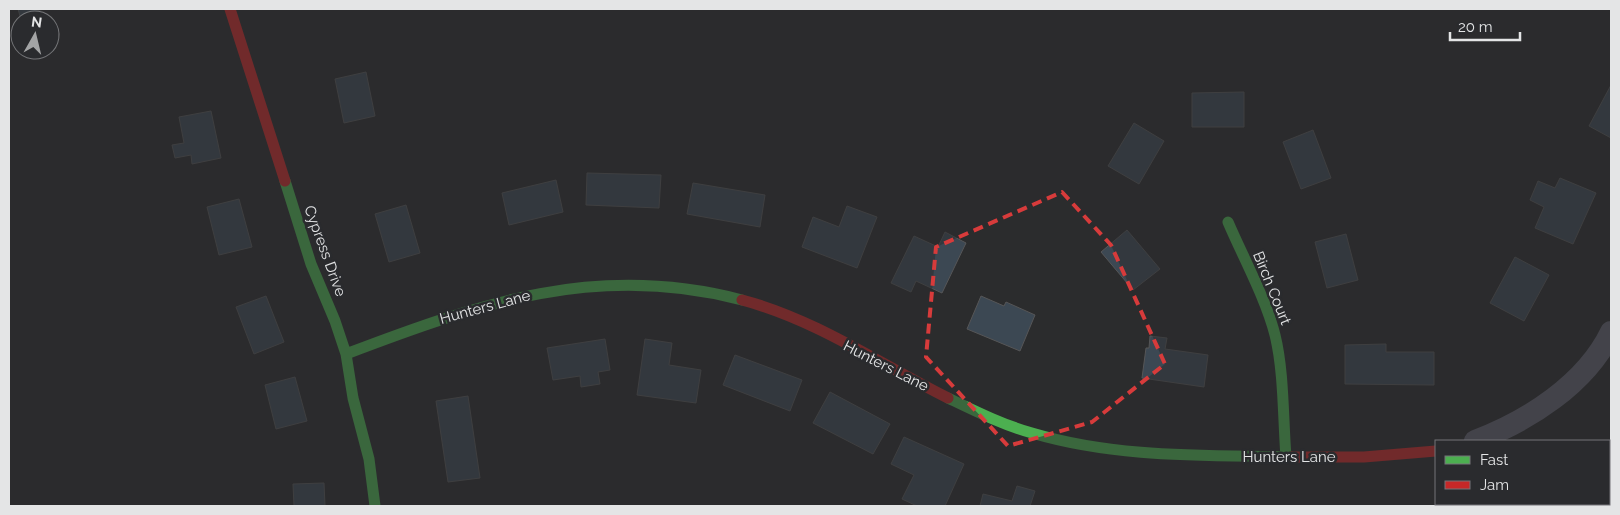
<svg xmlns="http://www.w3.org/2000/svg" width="1620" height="515" font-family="Raleway,sans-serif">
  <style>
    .building { fill: #3c4853; stroke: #565657 }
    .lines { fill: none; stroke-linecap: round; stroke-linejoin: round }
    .street { stroke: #61606e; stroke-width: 22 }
    .fast { stroke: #4caf50; stroke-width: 11 }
    .jam { stroke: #c62828; stroke-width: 11 }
    .marked { fill: none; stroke: #d73b3b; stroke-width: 4; stroke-dasharray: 10 6; stroke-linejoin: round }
    .labels { text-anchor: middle; stroke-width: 5; stroke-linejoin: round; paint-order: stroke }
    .street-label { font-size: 15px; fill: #e4e5e6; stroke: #2a2b2e }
  </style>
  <rect width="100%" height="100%" fill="#2b2c2d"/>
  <path class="building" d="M18,9H44L20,16Z
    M366,72L375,116L344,123L335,79Z
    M1611,85V138L1589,126Z
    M1244,92V127H1192V93Z
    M211,111L221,158L192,164L191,155L175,158L172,145L184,143L179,117Z
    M1134,123L1164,141L1139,184L1108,166Z
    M1313,130L1331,178L1301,189L1283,142Z
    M587,173L661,175L659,208L586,205Z
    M1560,178L1596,193L1573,244L1535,228L1544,207L1530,200L1538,181L1555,188Z
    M556,180L563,212L509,225L502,193Z
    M693,183L765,195L760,227L687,214Z
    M239,199L252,247L219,255L207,207Z
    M406,205L420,253L389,262L375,214Z
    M847,206L877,217L857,268L802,247L813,217L839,227Z
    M1127,230L1160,269L1133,290L1101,252Z
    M945,232L966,243L942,293L916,281L911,292L891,283L914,236L938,247Z
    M1346,234L1358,280L1327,288L1315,242Z
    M1515,257L1549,275L1524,321L1490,303Z
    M266,296L284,342L254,354L236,307Z
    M981,296L1004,306L1006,302L1035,315L1020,351L967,329Z
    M1150,336L1167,338L1165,349L1208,355L1204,387L1142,378L1146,348H1149Z
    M605,339L610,370L598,372L600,384L581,387L580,376L553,380L547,348Z
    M645,339L672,343L669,365L701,370L696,403L637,395Z
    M1386,344V352H1434V385L1345,384V345Z
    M735,355L802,380L790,411L723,385Z
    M295,377L307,421L276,429L265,385Z
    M830,392L890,424L873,454L813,423Z
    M468,396L480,478L448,482L436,401Z
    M904,437L964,464L945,506H917L902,499L914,475L891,464Z
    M1611,449V485L1609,481V450Z
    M324,483L325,506H294L293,484Z
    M1017,486L1035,491L1030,506H980L983,494L1012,501Z"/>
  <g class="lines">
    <path class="street" d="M1475,441C1528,421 1586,384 1611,332"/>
    <path class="fast" d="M285,181L311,264L335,321L346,354L353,398L369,459L375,506
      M1228,222C1243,257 1266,299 1275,335C1284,371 1283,419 1286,457
      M346,354C480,303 598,262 742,300
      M948,398C975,411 1003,425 1032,433C1116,458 1205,455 1291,457"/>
    <path class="jam" d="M230,9L285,181
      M742,300C815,319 880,364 948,398
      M1291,457H1364L1436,451"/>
  </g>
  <path d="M0 0H1620V515H0ZM1062,192L1111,245L1165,364L1092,422L1008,446L926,357L936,247Z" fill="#2b2c2d" fill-opacity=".55" fill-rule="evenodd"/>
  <path class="marked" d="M1062,192L1111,245L1165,364L1092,422L1008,446L926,357L936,247Z"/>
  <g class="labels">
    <g class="street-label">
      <text transform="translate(325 251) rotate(70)" y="5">Cypress Drive</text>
      <text transform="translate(1272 288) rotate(68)" y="5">Birch Court</text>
      <text transform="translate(485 307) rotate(-15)" y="5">Hunters Lane</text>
      <text transform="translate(886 366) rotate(27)" y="5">Hunters Lane</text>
      <text x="1289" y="462">Hunters Lane</text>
    </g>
  </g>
  <rect width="1620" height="515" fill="none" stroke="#e4e5e6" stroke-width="20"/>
  <rect x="1435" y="440" width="175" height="65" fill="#2a2b2e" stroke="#747578"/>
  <rect x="1445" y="456" width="25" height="8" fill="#4caf50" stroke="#747578"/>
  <text x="1480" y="465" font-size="15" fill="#e4e5e6">Fast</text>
  <rect x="1445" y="481" width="25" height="8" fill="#c62828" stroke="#747578"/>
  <text x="1480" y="490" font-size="15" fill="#e4e5e6">Jam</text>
  <g transform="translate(35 35) rotate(8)"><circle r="24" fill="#2a2b2e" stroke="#747578"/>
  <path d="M0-4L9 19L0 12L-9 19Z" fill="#a3a4a5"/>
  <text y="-8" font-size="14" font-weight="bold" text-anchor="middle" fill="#e4e5e6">N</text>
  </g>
  <path d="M1450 32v8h70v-8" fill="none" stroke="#e4e5e6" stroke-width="2.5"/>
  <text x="1458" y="32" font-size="15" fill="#e4e5e6" stroke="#2a2b2e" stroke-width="4" paint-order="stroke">20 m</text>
</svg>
